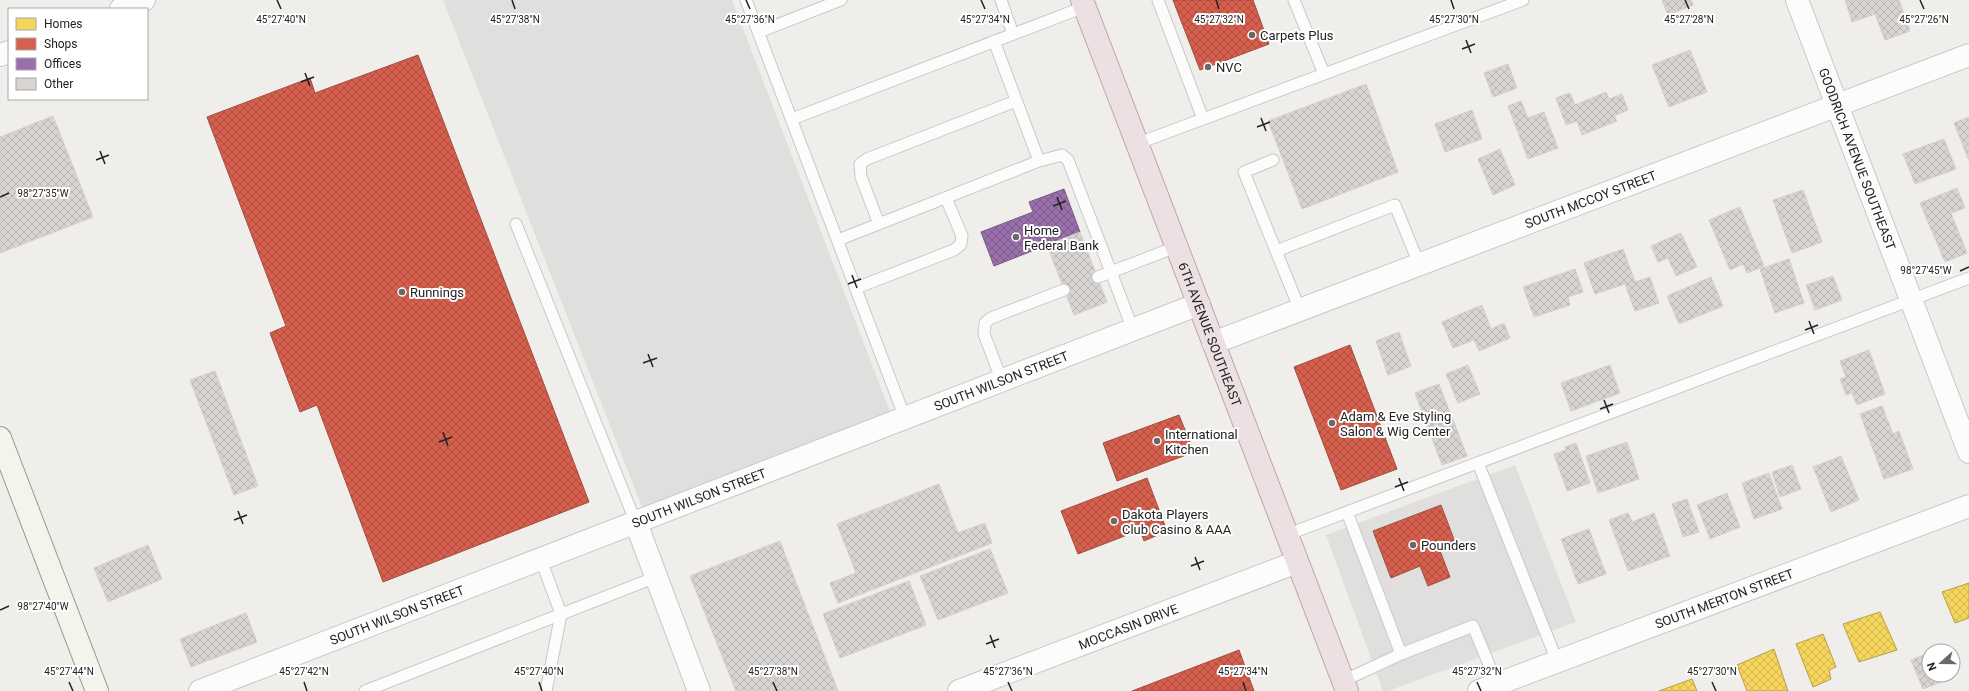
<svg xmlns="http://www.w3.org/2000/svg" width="1969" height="691" font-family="Roboto,sans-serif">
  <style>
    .parking { fill: #e0dfde }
    .homes { fill: url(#homes-cross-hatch); stroke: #b69f4b }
    .shops { fill: url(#shops-cross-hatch); stroke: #a04d40 }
    .offices { fill: url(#offices-cross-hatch); stroke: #755982 }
    .building { fill: url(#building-cross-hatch); stroke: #d3d0cc }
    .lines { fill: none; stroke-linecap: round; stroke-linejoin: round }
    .lane-casing { stroke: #c9c8c7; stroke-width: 13 }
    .street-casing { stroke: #c9c8c7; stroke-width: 24 }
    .secondary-casing { stroke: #999a82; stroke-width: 24 }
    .highway-casing { stroke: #c5a2ac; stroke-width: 24 }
    .lane { stroke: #fdfcfc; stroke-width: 11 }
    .street { stroke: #fdfcfc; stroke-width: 22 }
    .secondary { stroke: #f4f4ed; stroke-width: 22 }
    .highway { stroke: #ece0e2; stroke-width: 22 }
    .ticks { fill: none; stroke: #222; stroke-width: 1.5 }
    .poi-dot { fill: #6a6968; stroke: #fff; stroke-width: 1.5 }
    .labels { text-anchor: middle; stroke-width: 4; stroke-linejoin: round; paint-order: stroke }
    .poi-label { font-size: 13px; fill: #222; stroke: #fff; text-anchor: start }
    .street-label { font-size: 13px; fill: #222; stroke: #fff }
    .ticks-label { font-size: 10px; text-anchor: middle; fill: #222; stroke: #fff; stroke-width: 4; stroke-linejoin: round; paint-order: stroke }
  </style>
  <defs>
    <pattern id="homes-cross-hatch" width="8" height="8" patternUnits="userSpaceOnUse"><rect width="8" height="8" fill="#f6d55c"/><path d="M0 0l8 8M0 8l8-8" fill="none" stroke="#d3b750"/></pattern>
    <pattern id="shops-cross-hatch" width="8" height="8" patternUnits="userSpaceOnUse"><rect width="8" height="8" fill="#d6604d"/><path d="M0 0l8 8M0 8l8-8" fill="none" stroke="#ad4f40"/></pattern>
    <pattern id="offices-cross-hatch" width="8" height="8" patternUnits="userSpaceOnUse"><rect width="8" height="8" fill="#9970ab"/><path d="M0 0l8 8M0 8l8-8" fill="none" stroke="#7c5c8b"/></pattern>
    <pattern id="building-cross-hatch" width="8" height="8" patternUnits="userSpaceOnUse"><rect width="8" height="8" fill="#d7d4d2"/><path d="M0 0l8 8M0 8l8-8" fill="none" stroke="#b8b6b4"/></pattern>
  </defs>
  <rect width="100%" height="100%" fill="#f0eeeb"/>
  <path class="parking" d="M443,0H732L891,414L642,507Z
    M1515,465L1576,622L1388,691H1383L1326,535Z"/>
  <path class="homes" d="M1969,583V618L1955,623L1942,592Z
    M1880,612L1897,650L1859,662L1843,624Z
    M1823,634L1836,667L1829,670L1831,679L1813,687L1796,644Z
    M1774,649L1788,691H1747L1737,665Z
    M1692,679L1697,691H1659Z"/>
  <path class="shops" d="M1173,0H1253L1269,44L1200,70Z
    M418,55L589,502L383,582L317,405L300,412L270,333L286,326L207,117L310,78L315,93Z
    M1350,345L1397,469L1341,490L1294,367Z
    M1179,415L1194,452L1117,481L1103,443Z
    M1147,478L1167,531L1144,541L1140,530L1078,554L1061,511Z
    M1441,505L1455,542L1439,548L1450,577L1428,586L1420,566L1391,578L1373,531Z
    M1239,650L1254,691H1132Z"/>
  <path class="offices" d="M1064,189L1080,232L994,266L981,232L1033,212L1029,202Z"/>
  <path class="building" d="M1662,0H1691L1693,5L1668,15Z
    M1845,0H1899L1910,31L1885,40L1875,14L1852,22Z
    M1690,50L1707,92L1669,107L1652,65Z
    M1508,64L1517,88L1493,97L1484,73Z
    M1366,84L1398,172L1302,209L1268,121Z
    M1606,92L1609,99L1622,94L1628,110L1614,116L1617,121L1582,135L1577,121L1566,125L1556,98L1570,93L1575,105Z
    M1521,101L1528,118L1544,112L1558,148L1528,159L1508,106Z
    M1472,110L1482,139L1445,152L1435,124Z
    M53,116L93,217L0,253V137Z
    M1969,117V161L1954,123Z
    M1944,139L1956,169L1915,184L1903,154Z
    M1500,149L1515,185L1493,195L1478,159Z
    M1957,188L1965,208L1951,213L1967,253L1945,262L1920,203Z
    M1803,190L1822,242L1792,253L1773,200Z
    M1740,207L1764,266L1747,273L1743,264L1730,270L1709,220Z
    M1080,232L1107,302L1074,315L1047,245Z
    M1681,233L1697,267L1676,276L1668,258L1658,262L1651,246Z
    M1623,249L1635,282L1650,277L1659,303L1635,311L1625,284L1595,294L1584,263Z
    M1789,259L1804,303L1775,313L1760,269Z
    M1575,269L1583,292L1568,297L1570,305L1534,317L1523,287Z
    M1833,276L1842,300L1815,310L1806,285Z
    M1711,277L1723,306L1679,324L1667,296Z
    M1482,305L1491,329L1504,323L1510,338L1479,351L1474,340L1453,348L1442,322Z
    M1399,332L1411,366L1388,375L1376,341Z
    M1869,350L1885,394L1857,405L1852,393L1846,395L1840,379L1846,377L1840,361Z
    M1468,365L1480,394L1458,403L1446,374Z
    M1610,365L1620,393L1571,411L1561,383Z
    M215,371L258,486L234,495L190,380Z
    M1439,384L1467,456L1442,465L1415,393Z
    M1882,406L1893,434L1899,431L1913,469L1884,479L1860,414Z
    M1627,442L1639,479L1598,493L1586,456Z
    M1576,443L1590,483L1567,491L1554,454L1566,450L1565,447Z
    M1841,456L1859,500L1831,512L1813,467Z
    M1792,465L1801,489L1780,497L1772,472Z
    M1769,473L1782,509L1754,519L1742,483Z
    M939,484L958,533L985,523L992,543L838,603L830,583L856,573L837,524Z
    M1727,493L1740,527L1710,539L1697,505Z
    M1687,499L1699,532L1683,537L1672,504Z
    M1628,513L1632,522L1654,513L1670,556L1628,571L1609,520Z
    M1589,529L1606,574L1578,584L1561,539Z
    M780,541L838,691H736L690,576Z
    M148,545L162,579L108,602L94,568Z
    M990,549L1008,593L938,620L920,576Z
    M909,581L926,625L840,658L823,614Z
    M246,613L257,642L191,667L180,639Z
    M1929,653V675H1947L1949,679L1923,689L1911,660Z"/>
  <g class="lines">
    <g class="lane-casing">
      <path id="lane" d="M746,0L905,418
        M1001,0L1013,34
        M1158,0L1203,119
        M1294,0L1324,74
        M759,32L841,0
        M792,119L1084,7
        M1136,144L1523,0
        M1273,160L1244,172L1300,310
        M1039,161L1062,155L1068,160L1111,272L1176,247
        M516,224L636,523
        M879,224L861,177L860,164L867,159L1016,101
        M838,240L1039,161L994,41
        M1276,251L1395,205L1419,264
        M1098,277L1111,272L1133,330
        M856,288L954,250L961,244L962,236L946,198
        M1002,381L984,334L985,323L991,318L1064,290
        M1478,463L1557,661
        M1347,512L1401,654
        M1286,535L1969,278
        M541,560L561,614L546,691
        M1343,681L1401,654L1473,626L1497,684
        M365,691L656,577"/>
    </g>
    <g class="street-casing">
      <g id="street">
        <path id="s1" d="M1797,0L1969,452"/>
        <path d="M121,9L144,0"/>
        <path d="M0,55L9,52"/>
        <path id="s2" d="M1213,343L1969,55"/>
        <path d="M636,523L699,691"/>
        <path id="s3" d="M200,691L1199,304"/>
        <path id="s4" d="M959,691L1297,562"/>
        <path id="s5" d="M1479,691L1969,506"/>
      </g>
    </g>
    <g class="secondary-casing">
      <path id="secondary" d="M0,438L97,691"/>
    </g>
    <g class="highway-casing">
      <g id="highway">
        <path id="s6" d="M1082,0L1347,691"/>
      </g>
    </g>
    <use href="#lane" class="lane"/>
    <use href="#street" class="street"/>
    <use href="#secondary" class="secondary"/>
    <use href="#highway" class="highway"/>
  </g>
  <path class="ticks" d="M277,0L281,9M512,0L515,9M746,0L750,9M981,0L985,9M1216,0L1219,9M1451,0L1454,9M1685,0L1689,9M1920,0L1924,9M1466,40L1471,53M1462,49L1475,44M305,73L310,86M301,82L314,77M1261,118L1266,131M1257,127L1270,122M100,151L105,164M96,160L109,155M0,197L9,193M1057,197L1062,210M1053,206L1066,201M1960,271L1969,267M852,275L857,288M848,284L861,279M1809,321L1814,334M1805,330L1818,325M648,354L653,367M643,363L657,358M1604,400L1609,413M1600,409L1613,404M443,432L448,446M439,442L452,437M1399,478L1404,491M1395,487L1408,482M238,511L243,524M234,520L247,515M1195,557L1200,570M1191,566L1204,561M0,610L9,606M990,635L995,648M986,644L999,639M69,682L73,691M304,682L307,691M539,682L542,691M773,682L777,691M1008,682L1012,691M1243,682L1246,691M1477,682L1481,691M1712,682L1716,691"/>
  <g class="poi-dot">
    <circle cx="1252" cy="35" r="4"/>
    <circle cx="1208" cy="67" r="4"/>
    <circle cx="1016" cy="237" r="4"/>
    <circle cx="402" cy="292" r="4"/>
    <circle cx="1332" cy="423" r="4"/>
    <circle cx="1157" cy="441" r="4"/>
    <circle cx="1114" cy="521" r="4"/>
    <circle cx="1413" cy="545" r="4"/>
  </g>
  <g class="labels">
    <g class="poi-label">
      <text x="1260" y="40">Carpets Plus</text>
      <text x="1216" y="72">NVC</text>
      <text x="1024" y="235">Home<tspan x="1024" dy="15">Federal Bank</tspan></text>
      <text x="410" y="297">Runnings</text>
      <text x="1340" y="421">Adam &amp; Eve Styling<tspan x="1340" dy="15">Salon &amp; Wig Center</tspan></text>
      <text x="1165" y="439">International<tspan x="1165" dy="15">Kitchen</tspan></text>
      <text x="1122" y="519">Dakota Players<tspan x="1122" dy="15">Club Casino &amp; AAA</tspan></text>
      <text x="1421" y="550">Pounders</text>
    </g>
    <g class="street-label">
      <text dy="5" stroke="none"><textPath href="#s1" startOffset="170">GOODRICH AVENUE SOUTHEAST</textPath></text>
      <text dy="5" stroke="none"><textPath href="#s2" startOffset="404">SOUTH MCCOY STREET</textPath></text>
      <text dy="5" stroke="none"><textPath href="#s6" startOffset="358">6TH AVENUE SOUTHEAST</textPath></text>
      <text dy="5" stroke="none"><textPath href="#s3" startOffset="859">SOUTH WILSON STREET</textPath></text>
      <text dy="5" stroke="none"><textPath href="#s3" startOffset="535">SOUTH WILSON STREET</textPath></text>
      <text dy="5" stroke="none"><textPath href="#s5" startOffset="262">SOUTH MERTON STREET</textPath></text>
      <text dy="5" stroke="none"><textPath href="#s3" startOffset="211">SOUTH WILSON STREET</textPath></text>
      <text dy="5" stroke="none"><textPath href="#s4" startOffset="181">MOCCASIN DRIVE</textPath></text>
    </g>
  </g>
  <g class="ticks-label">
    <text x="281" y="23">45°27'40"N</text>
    <text x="515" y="23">45°27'38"N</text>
    <text x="750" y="23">45°27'36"N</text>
    <text x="985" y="23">45°27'34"N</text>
    <text x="1219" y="23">45°27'32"N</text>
    <text x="1454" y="23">45°27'30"N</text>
    <text x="1689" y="23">45°27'28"N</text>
    <text x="1924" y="23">45°27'26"N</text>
    <text x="43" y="197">98°27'35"W</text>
    <text x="1926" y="274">98°27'45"W</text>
    <text x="43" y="610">98°27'40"W</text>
    <text x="69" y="675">45°27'44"N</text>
    <text x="304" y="675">45°27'42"N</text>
    <text x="539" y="675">45°27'40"N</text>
    <text x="773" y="675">45°27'38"N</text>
    <text x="1008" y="675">45°27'36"N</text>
    <text x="1243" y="675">45°27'34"N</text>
    <text x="1477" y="675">45°27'32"N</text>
    <text x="1712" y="675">45°27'30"N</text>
  </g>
  <rect x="8" y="8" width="140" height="92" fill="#ffffff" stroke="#a7a7a7"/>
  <rect x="16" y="18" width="20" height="12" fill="#f6d55c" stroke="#a7a7a7"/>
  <text x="44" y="28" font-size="12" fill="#222222">Homes</text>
  <rect x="16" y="38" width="20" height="12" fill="#d6604d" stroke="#a7a7a7"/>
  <text x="44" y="48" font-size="12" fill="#222222">Shops</text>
  <rect x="16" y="58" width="20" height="12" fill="#9970ab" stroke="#a7a7a7"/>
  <text x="44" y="68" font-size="12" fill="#222222">Offices</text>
  <rect x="16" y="78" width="20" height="12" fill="#d7d4d2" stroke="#a7a7a7"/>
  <text x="44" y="88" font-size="12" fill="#222222">Other</text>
  <g transform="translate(1941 663) rotate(249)"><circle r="19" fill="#ffffff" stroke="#a7a7a7"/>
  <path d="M0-3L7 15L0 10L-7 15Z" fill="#6a6968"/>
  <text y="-6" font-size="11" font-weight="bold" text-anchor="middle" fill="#222222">N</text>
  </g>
</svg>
